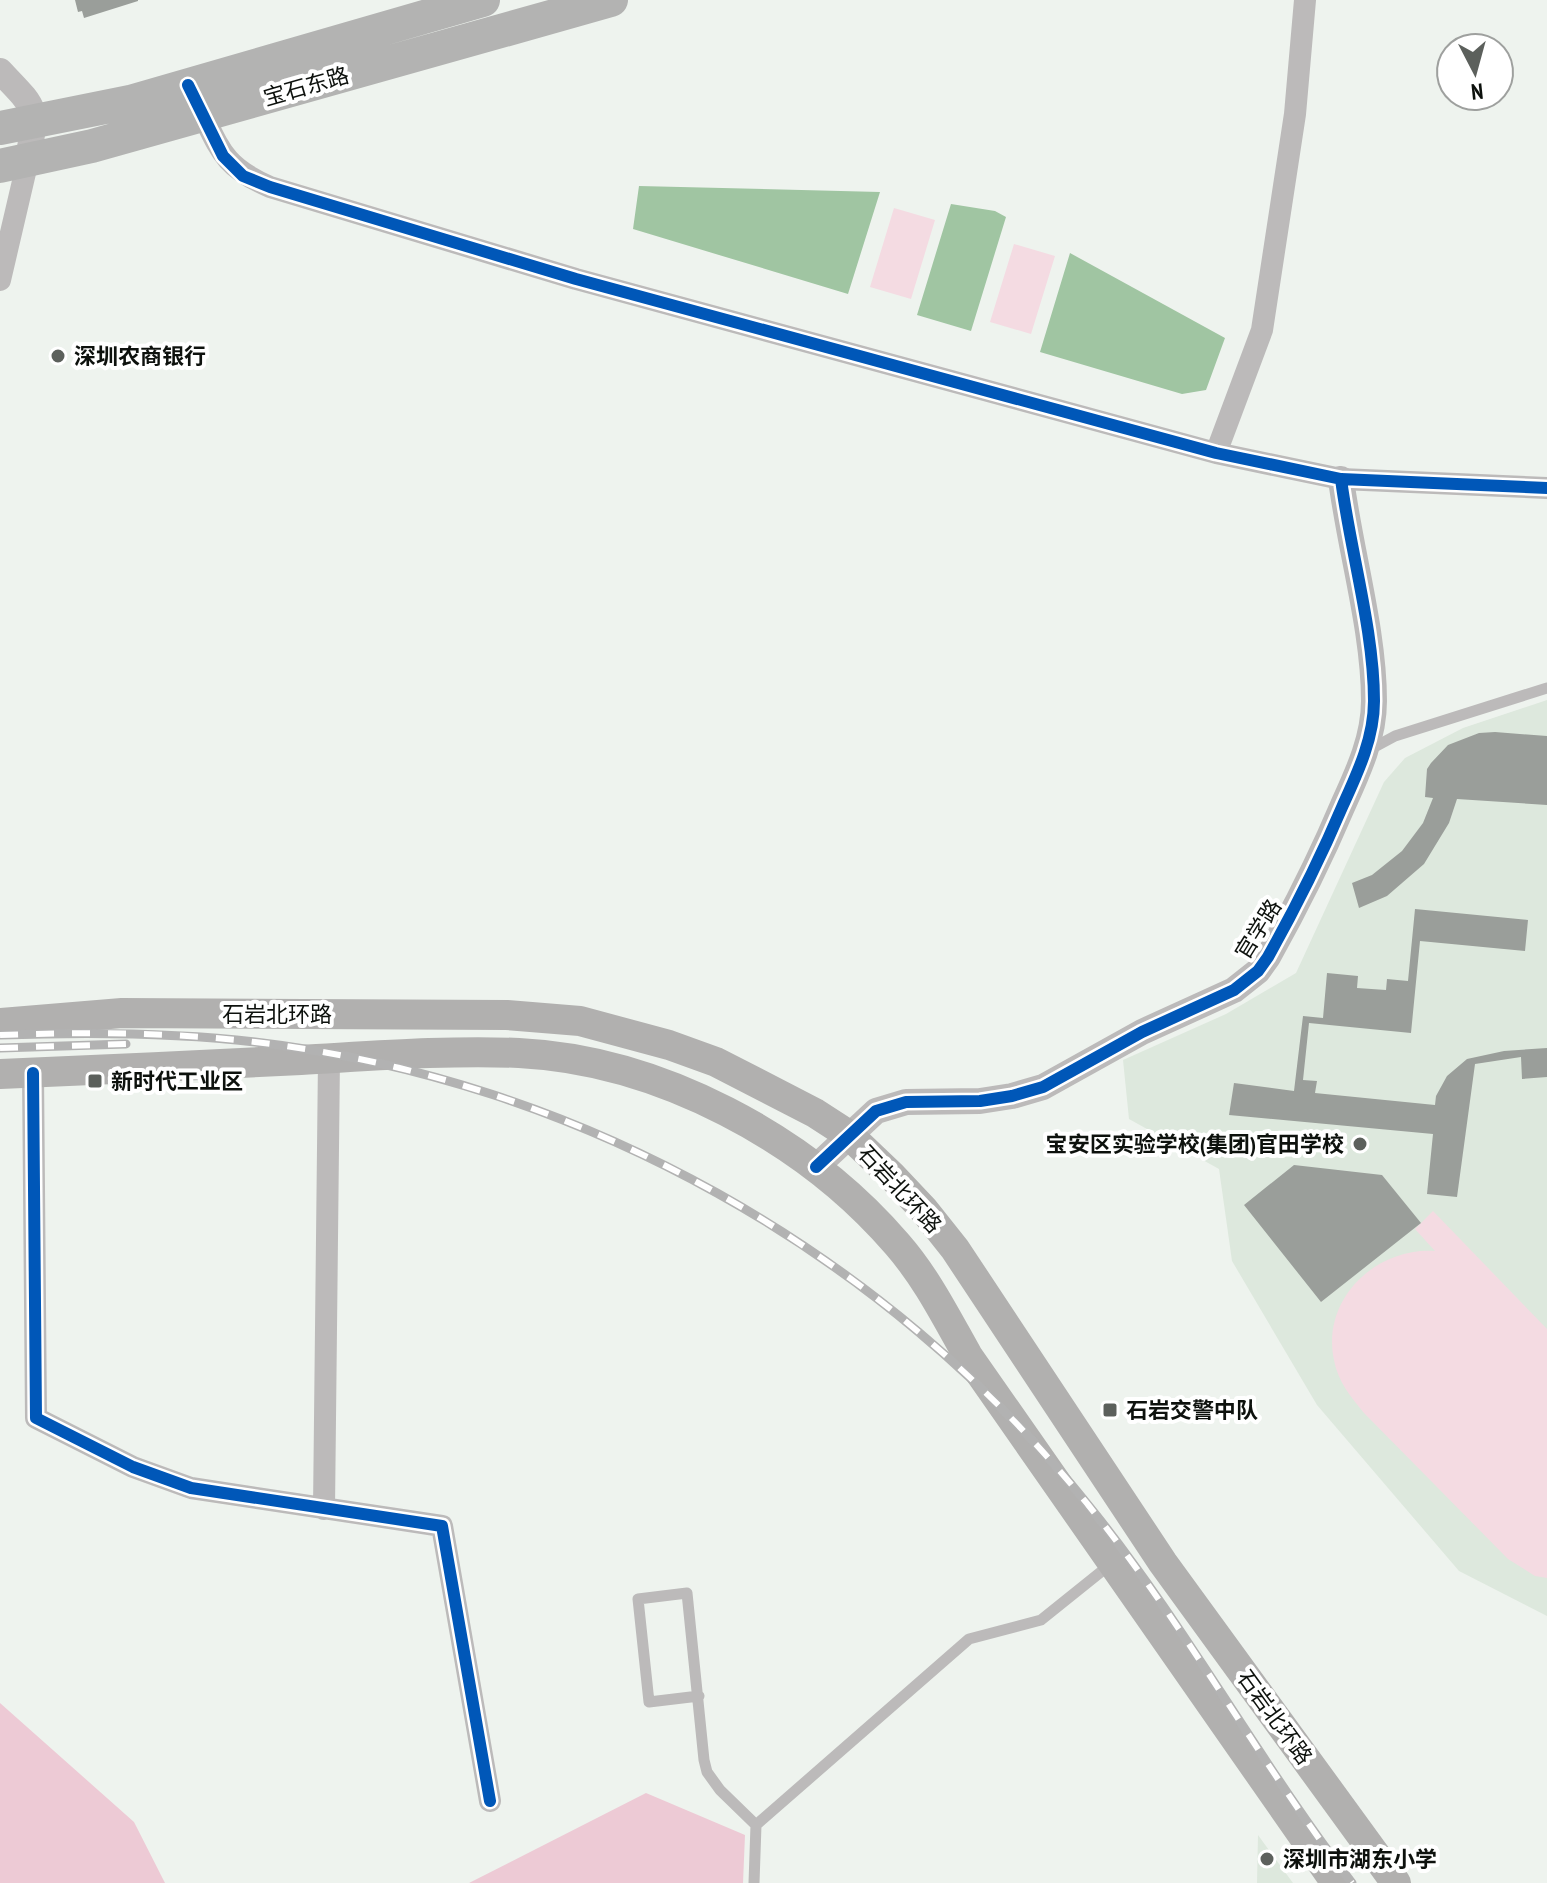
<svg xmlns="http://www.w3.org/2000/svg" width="1547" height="1883" font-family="'PT Sans Narrow','Noto Sans SC',sans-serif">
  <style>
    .built { fill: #dde8dd }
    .green { fill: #f4dbe2 }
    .forest { fill: #edcad5 }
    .water { fill: #a0c5a2 }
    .building { fill: #9a9e9a }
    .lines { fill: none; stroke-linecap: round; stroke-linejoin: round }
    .service { stroke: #bcbaba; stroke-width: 11 }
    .minor { stroke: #bcbaba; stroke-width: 22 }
    .tertiary { stroke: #bcbaba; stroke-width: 26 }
    .secondary { stroke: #b1b0af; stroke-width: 30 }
    .primary { stroke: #b3b3b2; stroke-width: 34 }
    .rail-casing { stroke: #b2b2b2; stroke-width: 9 }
    .rail { stroke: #fff; stroke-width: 6; stroke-dasharray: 18; stroke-linecap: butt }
    .cycleway-casing { stroke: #fff; stroke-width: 17 }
    .cycleway { stroke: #0057b8; stroke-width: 12 }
    .poi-dot { fill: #5c605c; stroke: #fff; stroke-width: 3 }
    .labels { text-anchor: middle; stroke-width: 8; stroke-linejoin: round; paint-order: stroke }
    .street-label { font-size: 22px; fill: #0d110d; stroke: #fff }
    .poi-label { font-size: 22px; font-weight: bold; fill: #0d110d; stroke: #fff; text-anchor: start }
  </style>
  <rect width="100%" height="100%" fill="#eef3ee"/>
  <path class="built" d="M1547,700V1616L1459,1571L1317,1405L1232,1261L1219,1169L1129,1119L1123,1060L1226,1014L1296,973L1384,782L1405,758L1463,728Z
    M1258,1835L1293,1883H1257Z"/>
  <path class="green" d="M894,208L935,220L911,299L870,287Z
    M1014,244L1055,256L1031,334L990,322Z
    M1433,1211L1547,1329V1578L1535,1576L1508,1559L1364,1413C1351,1397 1338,1382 1334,1360C1321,1299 1376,1247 1435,1251L1415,1229Z"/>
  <path class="forest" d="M0,1703L134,1822L165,1883H0Z
    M646,1793L745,1835L743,1883H469Z"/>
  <path class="water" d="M639,186L880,192L848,294L633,229Z
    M951,204L995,211L1006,217L971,331L917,315Z
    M1070,253L1225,338L1206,390L1182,394L1040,352Z"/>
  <path class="building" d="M75,0H138V1L84,18L82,11L78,12Z
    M1495,732L1547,736V805L1457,799L1449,823L1424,864L1387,896L1359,908L1352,883L1372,875L1402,851L1423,823L1433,798L1425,797L1427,769L1431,763L1448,745L1479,733Z
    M1415,909L1528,920L1525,951L1420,941L1411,1033L1309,1023L1303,1080L1317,1081L1315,1093L1435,1105L1436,1096L1447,1076L1467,1059L1504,1051L1547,1048V1077L1522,1079L1521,1057L1475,1064L1457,1197L1427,1194L1433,1134L1229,1115L1234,1083L1294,1091L1303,1016L1323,1018L1327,973L1358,976L1357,988L1386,990L1387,979L1408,981Z
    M1294,1165L1382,1175L1421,1223L1321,1302L1244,1205Z"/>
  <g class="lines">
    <path class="service" d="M1369,750L1395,736L1547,688
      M699,1696L649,1702L638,1599L687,1593L704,1760L707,1772L720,1790L756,1825
      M754,1883L756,1825L969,1639L1041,1620L1112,1563"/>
    <path class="minor" d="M198,105C220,149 222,166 270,187L576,279L1216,453L1341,479L1547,488
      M0,280L28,160
      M1216,453L1262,330L1295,114L1305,0
      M33,1073L36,1418L133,1467L191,1488L442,1526L490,1801
      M324,1509L329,1058"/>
    <path class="tertiary" d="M0,71C38,111 37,105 28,160
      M816,1167L876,1111L906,1102L980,1101L1012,1096L1043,1087L1142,1032L1234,990L1258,971L1268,957C1296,907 1321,857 1343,805C1358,772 1374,738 1374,701C1374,630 1350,550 1341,479"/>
    <path class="secondary" d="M0,1023L122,1013L507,1015L580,1021L669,1045L716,1062L815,1113L849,1135L891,1175L924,1210L955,1249L1163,1563L1396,1883
      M0,1074C100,1070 201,1065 301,1060C373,1056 447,1050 519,1053C659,1060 806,1138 897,1244C926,1277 946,1317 968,1356L1336,1883"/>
    <path class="primary" d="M0,128L130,102L483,0
      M0,166L92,146L611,0"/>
    <g class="rail-casing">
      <path id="rail" d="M0,1035C86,1032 170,1032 255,1042C579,1080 885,1252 1089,1506C1186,1626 1259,1762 1352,1883
        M0,1048L126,1044"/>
    </g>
    <use href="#rail" class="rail"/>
    <g class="cycleway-casing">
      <path id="cycleway" d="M188,85L223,156L243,176L270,187L576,279L1216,453L1341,479L1547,488
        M33,1073L36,1418L133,1467L191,1488L442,1526L490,1801
        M816,1167L876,1111L906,1102L980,1101L1012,1096L1043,1087L1142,1032L1234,990L1258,971L1268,957C1296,907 1321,857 1343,805C1358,772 1374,738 1374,701C1374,630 1350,550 1341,479"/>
    </g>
    <use href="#cycleway" class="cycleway"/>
  </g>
  <g class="poi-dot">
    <circle cx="58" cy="356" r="8"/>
    <rect x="87" y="1073" width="16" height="16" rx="4"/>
    <circle cx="1360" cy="1144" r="8"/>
    <rect x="1102" y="1402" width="16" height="16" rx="4"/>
    <circle cx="1267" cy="1859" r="8"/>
  </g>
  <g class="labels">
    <g class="street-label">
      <text transform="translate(306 86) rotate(-16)" y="8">宝石东路</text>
      <text transform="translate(1258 929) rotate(-58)" y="8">官学路</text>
      <text x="277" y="1022">石岩北环路</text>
      <text transform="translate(900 1189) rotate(47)" y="8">石岩北环路</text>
      <text transform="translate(1275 1717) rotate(54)" y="8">石岩北环路</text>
    </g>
    <g class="poi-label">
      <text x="74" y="364">深圳农商银行</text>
      <text x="111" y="1089">新时代工业区</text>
      <text x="1344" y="1152" text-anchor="end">宝安区实验学校(集团)官田学校</text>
      <text x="1126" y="1418">石岩交警中队</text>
      <text x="1283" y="1867">深圳市湖东小学</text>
    </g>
  </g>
  <g transform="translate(1475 72) rotate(174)"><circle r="38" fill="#ffffff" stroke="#9ea09e" stroke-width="2"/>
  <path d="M0-6L14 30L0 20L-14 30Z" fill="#5c605c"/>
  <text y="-12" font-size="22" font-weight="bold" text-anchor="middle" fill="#0d110d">N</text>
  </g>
</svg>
